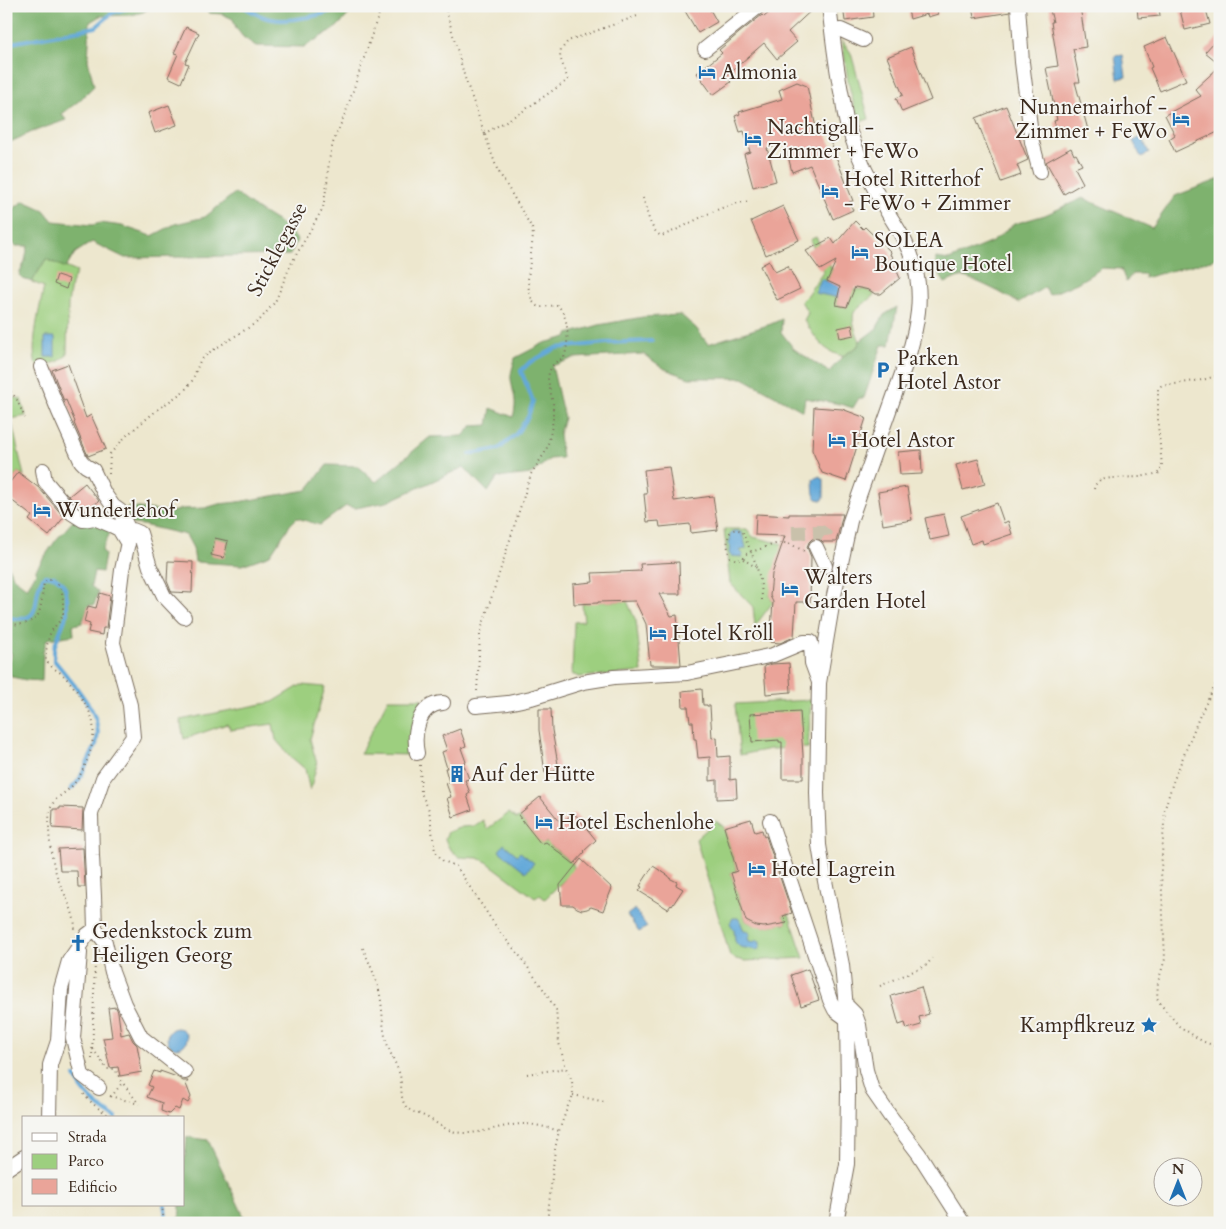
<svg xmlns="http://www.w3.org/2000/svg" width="1226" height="1229" font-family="Cardo,serif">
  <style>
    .green { fill: #9dcf7f; stroke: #6c7c4e }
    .forest { fill: #7eb26e; stroke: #5c6e46 }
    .water { fill: #63a9d9; stroke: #4f6a7c }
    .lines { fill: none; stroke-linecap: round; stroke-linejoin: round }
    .stream { stroke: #63a9d9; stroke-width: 4 }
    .building { fill: #eaa499 }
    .minor-tunnel { stroke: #c9c1ab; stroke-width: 14; stroke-dasharray: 14 7; stroke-linecap: butt }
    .minor-casing { stroke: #796c5c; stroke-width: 16 }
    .path { stroke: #796c5c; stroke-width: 2; stroke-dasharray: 1 4; stroke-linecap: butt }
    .minor { stroke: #fff; stroke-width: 14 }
    .labels { text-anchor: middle; stroke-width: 4; stroke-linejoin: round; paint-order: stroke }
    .poi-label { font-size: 21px; fill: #3b2a1e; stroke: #f6f6f2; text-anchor: start }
    .street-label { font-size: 21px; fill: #3b2a1e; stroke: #f6f6f2 }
  </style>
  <rect width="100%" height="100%" fill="#f6f6f2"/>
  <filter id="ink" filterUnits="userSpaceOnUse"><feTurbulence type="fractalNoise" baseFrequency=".02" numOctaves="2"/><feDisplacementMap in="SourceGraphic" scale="10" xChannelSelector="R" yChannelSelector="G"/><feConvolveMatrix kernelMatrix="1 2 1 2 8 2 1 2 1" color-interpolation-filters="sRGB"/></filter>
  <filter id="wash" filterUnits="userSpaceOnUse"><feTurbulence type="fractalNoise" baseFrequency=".0096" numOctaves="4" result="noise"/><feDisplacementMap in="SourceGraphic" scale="20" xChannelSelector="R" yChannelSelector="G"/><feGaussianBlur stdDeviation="1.12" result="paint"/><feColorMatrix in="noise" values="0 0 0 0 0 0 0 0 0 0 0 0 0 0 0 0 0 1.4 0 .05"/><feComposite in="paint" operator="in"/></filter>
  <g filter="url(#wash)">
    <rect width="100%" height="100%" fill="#ede7ce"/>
    <path class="green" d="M842,40L851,53L869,119L858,122L848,81Z
      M816,237L832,269L827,281L822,279L816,293L838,297L836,305L847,307L853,290C862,288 867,290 875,294L854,312C851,322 856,332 860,341L857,347L843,356C823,352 815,337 804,320L808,313L801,301L806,296L824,271L810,240Z
      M46,259L77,272L71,284L68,304L67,355L59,361L41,367L36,364C30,346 40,307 44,287L32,282Z
      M8,396L21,399L26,416L11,419L24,476L18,472L6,487V398Z
      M724,529H747L753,537L783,544L770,596L773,602L755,626L753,607L730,583Z
      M627,601L636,621L642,672L578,677L575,675H572L574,622L584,621L582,604L595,602Z
      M301,685L325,687L310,739L317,764L310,791L305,769L290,756L276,740L273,724L231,730L227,724L184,739L180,720L273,702Z
      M388,699H422L407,747L414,755L360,754Z
      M811,700L808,748L770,749L740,755L735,704Z
      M509,813L516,819L520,818L541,843L546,842L573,864L575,871L565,879L545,899L540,895L535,898L487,862L478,858L459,857L449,848L445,839L448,832L462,827L474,826L483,820L487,829Z
      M716,821L724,827L737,871L731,873L746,921L754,925L761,922L762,927H764L783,923L784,925L787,922L783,916L789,914L804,958L745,961L736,959L730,956L696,839Z"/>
    <path class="forest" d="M6,6H153L143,12L132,15L100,16L90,22L88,60L94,86L80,100L62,114L66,120L32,132L6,144Z
      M199,6H354L353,10L337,27L304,47L256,46L243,37L236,28L233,19L222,14L210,13Z
      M1220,179V248L1215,259L1144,278L1145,274H1132L1126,282L1121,269L1102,268L1077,283L1049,295L1045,287L1019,303C1009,297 971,276 960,277C955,278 950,281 945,283L935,268L936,258L949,260L992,242L1014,224L1045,215L1083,198L1152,228L1175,196Z
      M235,193L257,209L288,228L297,240L290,255L125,258L92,242L75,253L66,268L46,259L32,282L23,279L19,275L25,261L28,246H16L10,241L6,244V214L24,201L44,210L53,221L92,225L101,223L122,226L152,236L175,224L205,217Z
      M897,307L890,345H882L864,398H859L853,408C837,402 820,401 805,398L803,411L743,378H689L665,369L643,354L574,358L552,366L564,418L559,434L562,458L550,459L531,474L497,478L488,492L464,467L387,502L356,508L346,506L320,525L297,518L290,525L270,555L242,565L195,562L193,548L186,535L143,525L132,524L125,510L129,507L172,512L181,509L205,508L219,504L238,502L307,490L327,465L358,466L376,482L430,437L463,436L472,426L488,425L491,408L513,417C518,400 513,395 511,379C510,373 514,365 515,358L544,343L567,337L568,334L599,325L643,317L681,315L696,328L708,344L771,324L782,319L781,332L794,349L829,372L843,356L857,347L860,341L876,329L884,315Z
      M74,520L113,526L102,550L105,555L102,572L94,571L91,586L98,592L94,605H89L82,623L73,625L74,635L47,639L43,652L42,681L26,680L12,677L6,667L12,654L6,650V563L14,578L27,588L36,573V569L56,540Z
      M187,1137L208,1140L247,1223H216V1221L211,1223H179L180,1205H184V1168Z"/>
    <path class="water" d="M1123,55L1126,77L1118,79L1115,56Z
      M1142,137L1149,153L1141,157L1133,141Z
      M821,279L846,289L844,299L815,293Z
      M45,337H55V357H45Z
      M820,476L821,479H824V497L823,500C811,501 814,488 813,479Z
      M733,531H738L742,533C743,539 746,545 746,549L741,550L740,551L743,554L742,557L731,556L729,553C731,545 726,538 733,531Z
      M504,844L517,855L520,852L534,863L526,872L499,851Z
      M635,909L647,927L639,932L627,915Z
      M733,918H738L740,921L744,931L749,932L750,935L748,938L749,941L754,942L756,940L760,942V948L757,950L740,947L737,944L735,941L734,930L730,923Z
      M167 1038a10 10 0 1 1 20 0a10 10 0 1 1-20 0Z"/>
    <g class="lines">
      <path class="stream" d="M243,6C252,12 262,18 272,19C286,22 328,16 338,6
        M6,40L9,42V59L6,63
        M6,44L96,27L112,13L133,6
        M470,454L499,449L516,434L528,417L533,401L521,371L529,363L556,348L606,343L652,341
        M6,615L9,618C48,624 29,595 44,576H54L62,582L65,588L67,598V614L56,642L54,648V660L76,687L91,708L96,720L98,733L96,745L79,780L71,789
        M69,1015V984
        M75,1076C83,1095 98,1107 116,1118
        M165,1205L166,1223"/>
    </g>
    <g id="blocks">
      <path class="building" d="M693,6H708L717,22L698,33L685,11Z
        M777,6H816L788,32L797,42L777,59L764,43L726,76L731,82L713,95L697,73L721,54L722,53L719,50L739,33L762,15L764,17Z
        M843,6H872L873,17L845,21Z
        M907,6H945V9L937,11L938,14L928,17L927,14L910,19Z
        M972,6H1009L1010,12L974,18Z
        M1049,6H1080L1086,47L1073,49L1080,82H1075L1088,130L1059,136L1054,121L1057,120L1046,68L1058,66L1051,22H1053Z
        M1137,6H1159L1160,16L1138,18Z
        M1179,6H1205L1210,24L1185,30Z
        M186,27L199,33L185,63L189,64L181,83L168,77L178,54L174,53Z
        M1220,34V64L1205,52L1215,41Z
        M1167,37L1186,80L1160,91L1150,68L1152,67L1144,47Z
        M911,47L922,77L931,100L902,112L896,98L903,95L887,57Z
        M1220,66V131L1175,152L1169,139L1175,135L1165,115L1201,96L1195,89Z
        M797,82L807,86L815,123L821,132L824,130L836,154H835L853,201L849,202L853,210L833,219L810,165L792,172L785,144L767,148L776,181L753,187L744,154L750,152L744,131L740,132L735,116L740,114L739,112L782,99L779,90Z
        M169,105L177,125L155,133L148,113Z
        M1006,106L1028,160L1017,165L1021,175L1001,182L976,118Z
        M1071,148L1074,155L1076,154L1082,165L1075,168L1083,183L1064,194L1046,162Z
        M783,206L799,240L766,255L751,221Z
        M855,221L863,229L865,227L891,252L890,255L893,257L889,262L896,269L900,278L881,294H875L869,290L855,287L847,307L836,305L840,287L827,281L836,261L820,270L806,251L831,238L835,244Z
        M769,261L775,272L788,266L800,289L777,300L760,266Z
        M57,275L69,279L66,289L54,284Z
        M852,325L854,335L840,338L838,328Z
        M68,364L79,395L78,396L86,418L91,415L106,449L88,456L74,423L75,422L66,400L64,401L52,370Z
        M814,407L842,409L866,418L846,481L822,473L812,450Z
        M921,450L922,474L900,475L898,452Z
        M978,459L985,484L963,490L956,465Z
        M669,467L674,501L713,496L718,530L691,533L690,524L660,527L659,521L647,522L644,494H647L644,470Z
        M18,472L39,488L64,517L49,536L29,520L32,516L6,496V487Z
        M85,483L99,501L87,510L85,511L78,506L69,496Z
        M907,487L912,520L883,525L878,492Z
        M997,503L1004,523L1008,521L1012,534L983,544L982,540L971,544L961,516Z
        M756,514L789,516V514H843L836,542H823L821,540L816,538L812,539L809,542L807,547L811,557L810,602H796L794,637L780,643L770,642L773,602L770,596L772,574L785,536L755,535Z
        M944,514L949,536L930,540L925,518Z
        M215,538L228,541L224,558L211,555Z
        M168,561L193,562L192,593L172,592L171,591L167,581Z
        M679,562L680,594H659L671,616L677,615L681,665H650L646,624L635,601L598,602V603L574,604L573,584L593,582L592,573L641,571L640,564Z
        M100,593L110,596L106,628H103L102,635L88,632L90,624L84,622L88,606L96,608Z
        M789,663L791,692L766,694L764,666L772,664Z
        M702,689L703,705H707V706H710L712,738L717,737L718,757L730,756V780L736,779L737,798L717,799V780L710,781V757L698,758L696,739H694L693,722H690L688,707H683L682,691Z
        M539,709H551L552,730L559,770L545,773L539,730Z
        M800,711L803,755V779H782V742H779V740L752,742L750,714Z
        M460,729L466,746L461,748L466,762L463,763L469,779L465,780L470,793L467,795L472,810L453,817L447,798L451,797L446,783L449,782L445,768H447L442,752L447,750L442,736Z
        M540,797L561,823L574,813L596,840L584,851L585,852L574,864L546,842L541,844L518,815Z
        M60,807L83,808L82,830L52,828L53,809H60Z
        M751,819L755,832L762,830L764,837L766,836L792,913L783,916L787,923L764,927L756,926L746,921L731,873L737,871L724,827Z
        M81,848H83L85,887H78L77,871H60L58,849Z
        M581,859L612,888L603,911L591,907L587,909L582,910L577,908L573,905H562L560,885Z
        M653,866L669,876V878L677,882L676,885L683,889L672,906L671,905L668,909L639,891L642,887L640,886Z
        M808,969L819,1000L801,1006L791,975Z
        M921,987L929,1014L919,1017L921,1025L907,1029L905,1023L899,1025L891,996Z
        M116,1007L118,1012L121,1035L129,1033L133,1041L137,1045L142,1072L120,1076L118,1067L110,1068L103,1038L112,1037L108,1008Z
        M154,1071L160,1073V1071L177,1077L183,1081H188L186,1084L191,1097L188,1103L183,1100L179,1110L175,1108L169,1114L161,1111L162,1103L147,1097L152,1087L148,1085Z"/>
    </g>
  </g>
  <g filter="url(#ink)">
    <use href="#blocks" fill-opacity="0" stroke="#796c5c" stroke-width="1"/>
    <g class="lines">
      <path class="minor-tunnel" d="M792,533L821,532L825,535L826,542"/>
      <g class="minor-casing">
        <path id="minor" d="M829,6C833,38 836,70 843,101C844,109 845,119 848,127C858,157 872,186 888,213C899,231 910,247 915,268C923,298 917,325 909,354L850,521L833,600L819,683L817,793L819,845L824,876L842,965L847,1019L848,1090L847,1164L836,1223
          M1018,6L1022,62L1032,142L1040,172
          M832,31L841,30L863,40
          M705,49L759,6
          M41,367L59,412L81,461L86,466L93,470L104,493L113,506L120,511L130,533L122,570L113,643L130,705L133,737L103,778L91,814L92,856L94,896L95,929
          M43,470L45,481L72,513L83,520L94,518L113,526L119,529L128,544
          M130,533L133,530L140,533L150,567L164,596L184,617
          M816,547L825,566
          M476,706L508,703L531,698L583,682L614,677L687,673L755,659L773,655L804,642H811L812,663L819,682
          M417,753C413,733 418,704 443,703
          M770,821L830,1000L835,1010L847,1019
          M95,929L105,942L112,972L124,1004L141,1037L185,1072
          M75,953L78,952L80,953L73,1038L82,1075L99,1088
          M846,1005L855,1014L859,1025L866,1070L872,1090L890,1116L919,1154L963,1223
          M49,1118L50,1065L58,1041L61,989L69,961L87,935L95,929
          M6,1169L24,1157"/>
      </g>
      <path class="path" d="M445,6L465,78L497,169L532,228L533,236L528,279L529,292L533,302L537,306L542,307L557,305C570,316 569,343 564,358L557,361L552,366L549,372L548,380L553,404V420L550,436L546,451L531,474L482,627L480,635L477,692
        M484,134L523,111L568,80L560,57L561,50L568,41L640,15
        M643,198C647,210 649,229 661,236C685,228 706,212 731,205C737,203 744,202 750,201
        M6,392L10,391L16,398L25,418
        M109,474L110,454L126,436L157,410L184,391L192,381L200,361L210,352L259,321L275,302L291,264L323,208L327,184L329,160L333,143L347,109L375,25L382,6
        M1094,489L1095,485L1100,480L1111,478L1140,477L1160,473L1162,466L1158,425V389L1161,386L1202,380L1220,375
        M743,559L757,568
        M762,600C762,584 758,569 752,554C749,546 745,540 743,532C725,522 726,547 730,557L737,560L743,559L746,554C755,551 772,544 781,543C788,542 798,548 804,551
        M6,622C13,625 19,625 26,623C29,622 34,620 36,618C42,612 42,591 44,583L46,580H54C63,587 63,596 63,607C63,608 63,614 63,615C61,621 53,627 50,634C48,639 45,654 46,660C48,666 59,671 63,675C74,685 91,709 93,723C96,743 85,772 72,786C63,796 53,797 50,811C47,829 51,859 57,876C63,894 75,910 75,929
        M1220,676L1200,715L1173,782L1165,808L1161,870L1165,959L1158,982L1157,998L1162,1006L1179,1026L1202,1041L1220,1048
        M420,765L421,793L429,810L435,851L443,861L456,866L499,931L519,955L544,990L556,1010L559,1043L566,1068L572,1081L573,1092L572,1098L569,1103L559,1131L555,1149L547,1223
        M363,948C369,963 377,979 380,995C383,1010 382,1025 386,1040C389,1052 396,1063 400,1075C402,1084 400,1098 405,1105C409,1112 417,1112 424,1116C439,1123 443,1131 462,1133C482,1134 501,1125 522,1124C534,1124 547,1127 559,1131
        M880,986L927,965L932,958
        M93,1049L107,1069H115L122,1082L139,1104
        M92,1059L95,961
        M527,1074L566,1068
        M84,1094C91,1104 102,1111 113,1118
        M573,1095L605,1102
        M110,1096L139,1104
        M111,1097L122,1083
        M167,1118L169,1114
        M162,1205L164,1223"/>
      <use href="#minor" class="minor"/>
    </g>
  </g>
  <defs>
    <g id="hotel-bare" transform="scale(1.35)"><path d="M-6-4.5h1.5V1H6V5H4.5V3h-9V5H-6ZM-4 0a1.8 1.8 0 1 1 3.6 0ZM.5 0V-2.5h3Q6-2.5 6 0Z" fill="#1f6fb2" stroke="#f6f6f2" stroke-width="2.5" paint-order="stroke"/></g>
    <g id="parking-bare" transform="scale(1.35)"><path d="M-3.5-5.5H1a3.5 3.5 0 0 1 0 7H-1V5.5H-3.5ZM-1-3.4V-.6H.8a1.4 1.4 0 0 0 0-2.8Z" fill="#1f6fb2" stroke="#f6f6f2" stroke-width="2.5" paint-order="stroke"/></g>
    <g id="building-bare" transform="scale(1.35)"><path d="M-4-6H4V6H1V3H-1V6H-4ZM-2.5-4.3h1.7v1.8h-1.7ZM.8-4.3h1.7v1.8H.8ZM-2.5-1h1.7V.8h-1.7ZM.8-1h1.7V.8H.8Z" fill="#1f6fb2" stroke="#f6f6f2" stroke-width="2.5" paint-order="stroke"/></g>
    <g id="church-bare" transform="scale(1.35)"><path d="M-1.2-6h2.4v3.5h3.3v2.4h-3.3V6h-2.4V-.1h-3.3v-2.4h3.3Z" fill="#1f6fb2" stroke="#f6f6f2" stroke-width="2.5" paint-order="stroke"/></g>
    <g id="sight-bare" transform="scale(1.35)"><path d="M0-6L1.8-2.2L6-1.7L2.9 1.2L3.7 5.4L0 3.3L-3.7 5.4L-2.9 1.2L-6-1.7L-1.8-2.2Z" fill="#1f6fb2" stroke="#f6f6f2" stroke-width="2.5" paint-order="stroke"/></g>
  </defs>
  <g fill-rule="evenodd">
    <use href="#hotel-bare" x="707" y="72"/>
    <use href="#hotel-bare" x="1181" y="119"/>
    <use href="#hotel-bare" x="753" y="139"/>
    <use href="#hotel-bare" x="830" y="191"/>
    <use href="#hotel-bare" x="860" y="252"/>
    <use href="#parking-bare" x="883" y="370"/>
    <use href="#hotel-bare" x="837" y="440"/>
    <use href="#hotel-bare" x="42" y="510"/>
    <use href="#hotel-bare" x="790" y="589"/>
    <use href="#hotel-bare" x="658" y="633"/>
    <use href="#building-bare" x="457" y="774"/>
    <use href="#hotel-bare" x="544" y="822"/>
    <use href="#hotel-bare" x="757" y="869"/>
    <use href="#church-bare" x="78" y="943"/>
    <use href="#sight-bare" x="1149" y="1025"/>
  </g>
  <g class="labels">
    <g class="poi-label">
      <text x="721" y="79">Almonia</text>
      <text x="1167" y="114" text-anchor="end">Nunnemairhof -<tspan x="1167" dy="24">Zimmer + FeWo</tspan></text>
      <text x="767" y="134">Nachtigall -<tspan x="767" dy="24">Zimmer + FeWo</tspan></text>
      <text x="844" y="186">Hotel Ritterhof<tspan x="844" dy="24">- FeWo + Zimmer</tspan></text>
      <text x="874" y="247">SOLEA<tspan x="874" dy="24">Boutique Hotel</tspan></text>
      <text x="897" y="365">Parken<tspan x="897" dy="24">Hotel Astor</tspan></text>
      <text x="851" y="447">Hotel Astor</text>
      <text x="56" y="517">Wunderlehof</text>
      <text x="804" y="584">Walters<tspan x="804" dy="24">Garden Hotel</tspan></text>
      <text x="672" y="640">Hotel Kröll</text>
      <text x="471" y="781">Auf der Hütte</text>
      <text x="558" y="829">Hotel Eschenlohe</text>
      <text x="771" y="876">Hotel Lagrein</text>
      <text x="92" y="938">Gedenkstock zum<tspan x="92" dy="24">Heiligen Georg</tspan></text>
      <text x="1135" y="1032" text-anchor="end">Kampflkreuz</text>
    </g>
    <g class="street-label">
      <text transform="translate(277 249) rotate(-62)" y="7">Sticklegasse</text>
    </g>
  </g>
  <rect width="1226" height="1229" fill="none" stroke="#f6f6f2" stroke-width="25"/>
  <rect x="22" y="1116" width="162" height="90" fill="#f6f6f2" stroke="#aba49d"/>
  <rect x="32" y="1133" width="25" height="8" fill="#ffffff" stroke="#aba49d"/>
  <text x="68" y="1142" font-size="15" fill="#3b2a1e">Strada</text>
  <rect x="32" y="1154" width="25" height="15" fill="#9dcf7f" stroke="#aba49d"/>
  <text x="68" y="1166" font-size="15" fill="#3b2a1e">Parco</text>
  <rect x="32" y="1179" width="25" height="15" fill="#eaa499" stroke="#aba49d"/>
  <text x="68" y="1192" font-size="15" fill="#3b2a1e">Edificio</text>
  <g transform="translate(1178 1182)"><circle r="24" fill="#f6f6f2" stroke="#aba49d"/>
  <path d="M0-4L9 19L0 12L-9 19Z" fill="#1f6fb2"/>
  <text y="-8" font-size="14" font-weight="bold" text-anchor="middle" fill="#3b2a1e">N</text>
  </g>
</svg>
